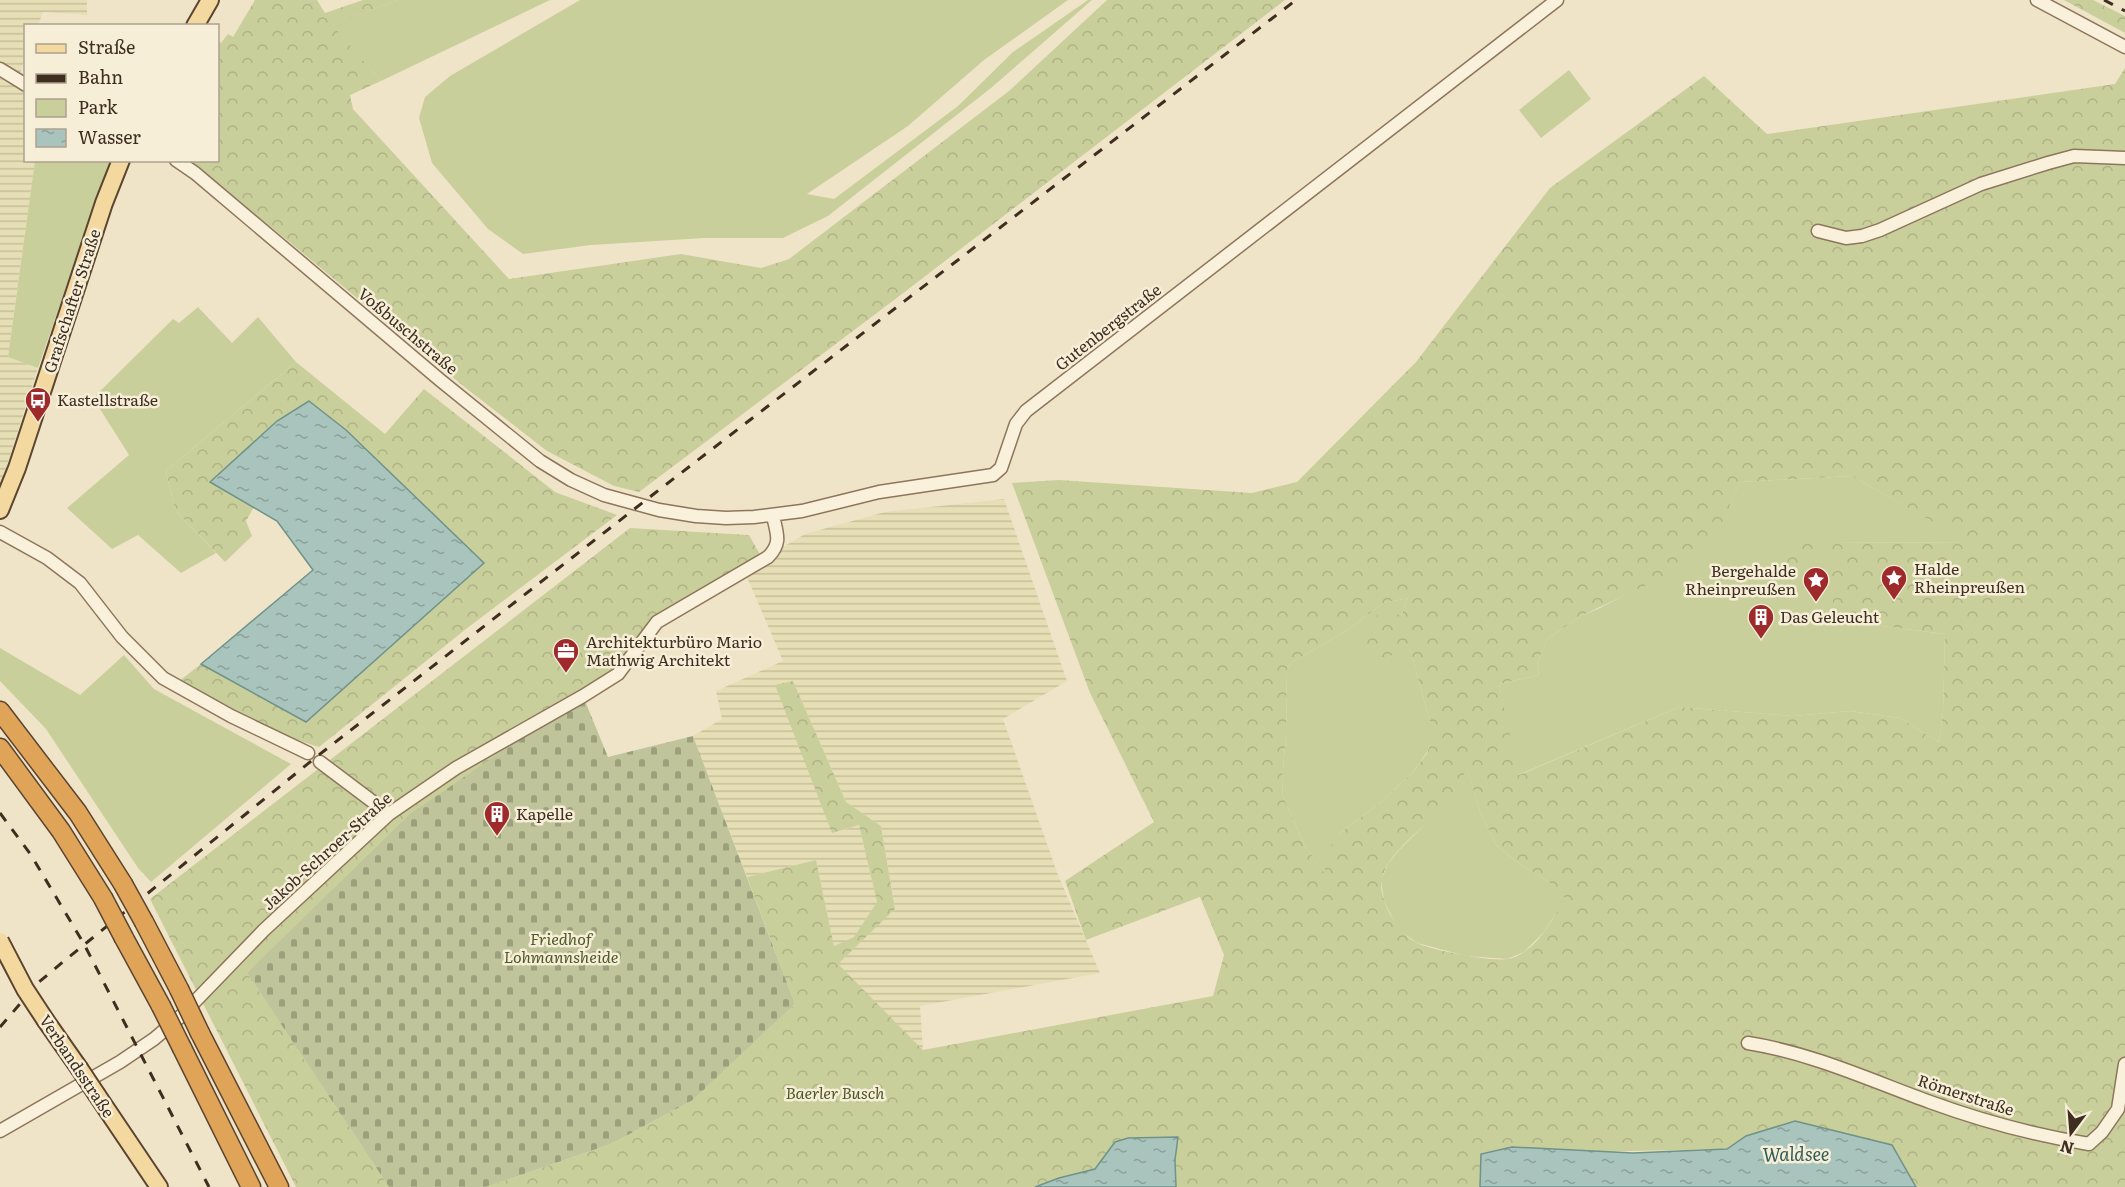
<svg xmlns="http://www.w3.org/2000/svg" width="2125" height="1187" font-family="Literata,serif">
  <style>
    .farmland { fill: url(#farmland-rules) }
    .green { fill: #c9cf9b }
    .forest { fill: url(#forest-crowns); fill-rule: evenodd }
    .cemetery { fill: url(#cemetery-stones) }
    .water { fill: url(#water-ripples); stroke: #6f938a; stroke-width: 1.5 }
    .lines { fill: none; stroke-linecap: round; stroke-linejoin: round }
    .minor-casing { stroke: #8d765c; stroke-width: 15 }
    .major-casing { stroke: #5b4430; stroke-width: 20 }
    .highway-casing { stroke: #5b4430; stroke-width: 21 }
    .minor { stroke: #faf1dc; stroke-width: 12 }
    .major { stroke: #f3d9a0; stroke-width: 16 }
    .highway { stroke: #e0a458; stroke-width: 18 }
    .rail { stroke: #3d2e20; stroke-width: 3; stroke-dasharray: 10 10; stroke-linecap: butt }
    .major-bridge-casing { stroke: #5b4430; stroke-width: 20; stroke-linecap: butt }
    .highway-bridge-casing { stroke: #5b4430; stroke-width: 21; stroke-linecap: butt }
    .major-bridge { stroke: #f3d9a0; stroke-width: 16 }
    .highway-bridge { stroke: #e0a458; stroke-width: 18 }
    .labels { text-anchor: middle; stroke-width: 5; stroke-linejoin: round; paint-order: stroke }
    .street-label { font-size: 16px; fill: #3d2e20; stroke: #f7eed8 }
    .poi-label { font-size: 16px; fill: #3d2e20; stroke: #f7eed8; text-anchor: start }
    .park-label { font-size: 16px; font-style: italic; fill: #4d5a26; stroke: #f7eed8 }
    .water-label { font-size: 18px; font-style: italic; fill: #2f5d5a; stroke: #f7eed8 }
  </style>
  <defs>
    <pattern id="farmland-rules" width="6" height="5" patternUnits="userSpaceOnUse" patternTransform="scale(1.5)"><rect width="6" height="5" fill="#e6deb5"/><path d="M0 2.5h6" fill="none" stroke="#c6bf9b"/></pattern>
    <pattern id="forest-crowns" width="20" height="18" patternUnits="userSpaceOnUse" patternTransform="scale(1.5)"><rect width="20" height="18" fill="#c9cf9b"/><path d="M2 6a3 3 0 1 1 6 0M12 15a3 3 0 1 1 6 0" fill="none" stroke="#aeb285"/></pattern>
    <pattern id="cemetery-stones" width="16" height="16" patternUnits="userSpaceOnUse" patternTransform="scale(1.5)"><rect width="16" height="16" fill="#bfc49a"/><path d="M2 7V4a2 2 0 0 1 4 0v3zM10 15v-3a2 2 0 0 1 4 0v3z" fill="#9ca07d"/></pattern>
    <pattern id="water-ripples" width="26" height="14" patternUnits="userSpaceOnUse" patternTransform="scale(1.5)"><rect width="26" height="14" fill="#a9c4bc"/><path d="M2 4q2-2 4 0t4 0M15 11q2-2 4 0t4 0" fill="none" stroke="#8ba098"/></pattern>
  </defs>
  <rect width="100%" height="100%" fill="#f0e4c8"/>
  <path class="farmland" d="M0,0H87V15L43,12L38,25L26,26L25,58L19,77L0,65Z
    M0,78L25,92L26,160L35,161L8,357L38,368L0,487Z
    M1004,499L1067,681L1003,719L1058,875L1100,973L920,1006L923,1050L837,964L895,908L881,826L846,802L793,681L776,685L833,833L859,825L877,902L854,938L834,946L816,860L747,877L693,736L722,719L716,691L783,661L744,570L805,534L885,512Z"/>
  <path class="green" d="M398,0H550L381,81L331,25Z
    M580,0H1068L984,60L908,126L807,194L834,199L958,106L1013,52L1088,0H1092L991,88L828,216L783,238H705L591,245L523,254L488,229L432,163L419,118L425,97L450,76Z
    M1569,70L1591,99L1541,138L1519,110Z
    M35,161H110L38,368L8,357Z
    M198,307L232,343L258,317L296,362L166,471L175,510L216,553L181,573L138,535L112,549L67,508L129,455L93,398L173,319L179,323Z
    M1852,476L1971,543L1830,542L1835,620L1945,634L1943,713L1939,742L1900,718L1850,711L1793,716L1679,707L1518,775L1499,684L1539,675L1537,665L1547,639L1581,616L1600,608L1709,551L1740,482Z
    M1408,598L1401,616L1370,647L1385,662L1405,641L1411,652L1430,722V745L1427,752L1414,771L1381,802L1339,834L1325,875L1305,846L1283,796L1282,781L1286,735L1287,670L1292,662L1348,630L1383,603Z
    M0,648L80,695L124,655L154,689L291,764L151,882L138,868L46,729L0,681Z
    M1467,767L1480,812L1496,845L1518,863L1549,882L1566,898L1544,932L1524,952L1507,959L1466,956L1417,943L1398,929L1384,901L1381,880L1388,864L1399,850L1453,796Z"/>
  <path class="forest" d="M255,0H317L325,13L363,0H398L332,25L381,81L350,95L353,109L509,279L681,254L761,268L789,259L1009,91L1107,0H1285L902,294L639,492L614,486L547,451L467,389L276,231L186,161L218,160V41L221,43L228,34L233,37Z
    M2064,0H2093L2125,16V33Z
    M2125,68V1187H1916L1892,1146L1746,1136L1727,1149L1481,1154L1480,1187H1176L1175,1160L1178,1137L1128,1138L1115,1142L1095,1169L1059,1178L1035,1187H486L611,1144L693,1100L795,1004L747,877L816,860L834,946L854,937L877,902L859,825L832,833L775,685L793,681L846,802L881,826L895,909L838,964L923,1050L1213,996L1224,955L1200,897L1086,940L1065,881L1154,822L1090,693L1012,483L1059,480L1252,493L1297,482L1416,362L1550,188L1704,76L1767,134L2115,84ZM1852,476L1970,543L1829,542L1834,620L1945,634L1943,713L1939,742L1900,718L1850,711L1793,716L1679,707L1519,775L1499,684L1539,675L1537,665L1547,639L1581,616L1678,570L1710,551L1740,482ZM1408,598L1401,616L1388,610C1371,617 1367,622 1361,640L1370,647L1368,661L1375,666L1385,662L1405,642L1411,652L1430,722V745L1427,753L1414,771L1381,802L1339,834L1325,855V874L1305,846L1283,796L1282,781L1286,735L1287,670L1292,662L1348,630L1383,603ZM1467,768L1480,812L1496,845L1518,863L1549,882L1565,898C1554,917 1542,940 1524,952C1520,955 1511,959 1507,959C1493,962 1431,950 1417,943C1399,935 1377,899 1382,879C1388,849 1434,821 1453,797C1459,788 1462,777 1467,768Z
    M296,362L385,434L424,389L555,492L617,515L466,629L319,747L282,735L178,682L201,664L306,722L483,563L211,482L254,507L246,521L252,536L225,562L175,510L166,471Z
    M630,528L749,535L762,558L656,620L616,673L247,973L389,1187H296L150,899Z
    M1803,538C1813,539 1816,542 1820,550L1818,558L1809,569L1793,570C1776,556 1782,541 1803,538Z"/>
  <path class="cemetery" d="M583,696L608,757L693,736L795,1004L693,1100L611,1144L486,1187H389L247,973L410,814Z"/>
  <path class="water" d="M309,401L346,430L484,563L306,722L201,664L313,570L277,521L210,482L277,421Z
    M1795,1121L1892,1145L1916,1187H1480L1481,1154L1512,1147L1633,1153L1727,1149L1746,1136Z
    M1178,1137L1175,1160L1176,1187H1035L1059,1178L1095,1169L1115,1142L1128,1138Z"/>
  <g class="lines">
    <g class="minor-casing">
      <path id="minor" d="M2037,0L2125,47
        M0,69L26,85
        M176,160L195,173L440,380L540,461L571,480L604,495L659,510L696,516L726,518L754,517L802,511L879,492L993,475L1001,468L1016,424L1026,411L1557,0
        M1818,231L1846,238L1862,236L1880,230L1981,184L2048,163L2074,156L2125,158
        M0,532L47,558L80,583L122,637L163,678L231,716L308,753
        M320,762L389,814
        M1748,1043C1811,1053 1870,1080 1930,1102C1982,1121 2034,1135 2089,1144L2102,1132L2118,1109L2125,1064
        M0,1131L120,1062L154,1039L180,1017L264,930L389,814L456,768L583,696L618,674L657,622L768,557C782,543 777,534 773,516"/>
    </g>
    <g class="major-casing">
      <path id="major" d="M195,26L210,0
        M0,510L17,468L104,203L121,160
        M46,1021L79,1068
        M97,1095L159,1187"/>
    </g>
    <g class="highway-casing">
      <path id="highway" d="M0,711L78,813L123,884
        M0,748L61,831L103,898
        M144,922L179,989
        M124,938L161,1006
        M200,1033L279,1187
        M182,1048L251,1187"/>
    </g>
    <use href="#minor" class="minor"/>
    <use href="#major" class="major"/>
    <use href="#highway" class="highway"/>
    <path class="rail" d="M2104,0L2125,11
      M0,813L31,855L84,944L209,1187
      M0,1027L39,982L64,961L315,758L655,493L1296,0"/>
    <g class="major-bridge-casing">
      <path id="major-bridge" d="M0,941L25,989L46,1021
        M79,1068L97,1095"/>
    </g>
    <g class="highway-bridge-casing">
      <path id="highway-bridge" d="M123,884L144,922
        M103,898L124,938
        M179,989L200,1033
        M161,1006L182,1048"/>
    </g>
    <use href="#major-bridge" class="major-bridge"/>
    <use href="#highway-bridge" class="highway-bridge"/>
  </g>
  <defs>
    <g id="bus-pin" transform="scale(1.35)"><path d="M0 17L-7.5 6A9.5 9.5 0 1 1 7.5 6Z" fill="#9e2a2b" stroke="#f7eed8"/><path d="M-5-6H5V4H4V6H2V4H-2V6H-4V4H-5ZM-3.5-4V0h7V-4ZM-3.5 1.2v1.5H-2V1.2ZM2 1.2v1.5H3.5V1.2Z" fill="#fff"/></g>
    <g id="sight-pin" transform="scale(1.35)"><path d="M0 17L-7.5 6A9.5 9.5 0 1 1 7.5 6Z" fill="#9e2a2b" stroke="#f7eed8"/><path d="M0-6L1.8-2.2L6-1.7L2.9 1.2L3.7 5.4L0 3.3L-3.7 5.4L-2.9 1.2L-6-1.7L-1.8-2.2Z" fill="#fff"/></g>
    <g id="building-pin" transform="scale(1.35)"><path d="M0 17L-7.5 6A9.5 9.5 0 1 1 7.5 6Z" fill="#9e2a2b" stroke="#f7eed8"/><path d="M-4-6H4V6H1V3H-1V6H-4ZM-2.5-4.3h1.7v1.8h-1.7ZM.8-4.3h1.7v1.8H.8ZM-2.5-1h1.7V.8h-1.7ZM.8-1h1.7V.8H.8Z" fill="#fff"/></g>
    <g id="office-pin" transform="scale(1.35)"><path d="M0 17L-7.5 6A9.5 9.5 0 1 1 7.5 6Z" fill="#9e2a2b" stroke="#f7eed8"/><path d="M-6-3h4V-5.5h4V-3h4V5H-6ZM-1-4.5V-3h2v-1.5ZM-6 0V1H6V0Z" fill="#fff"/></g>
  </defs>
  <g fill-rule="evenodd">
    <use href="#bus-pin" x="38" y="400"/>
    <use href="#sight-pin" x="1894" y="578"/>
    <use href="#sight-pin" x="1816" y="580"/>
    <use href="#building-pin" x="1761" y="617"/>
    <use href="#office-pin" x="566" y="651"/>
    <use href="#building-pin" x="497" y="814"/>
  </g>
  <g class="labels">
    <g class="street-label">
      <text transform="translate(72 301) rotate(-72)" y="6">Grafschafter Straße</text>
      <text transform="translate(1108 327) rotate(-38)" y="6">Gutenbergstraße</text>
      <text transform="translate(408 331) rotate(40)" y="6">Voßbuschstraße</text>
      <text transform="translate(327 851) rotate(-42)" y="6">Jakob-Schroer-Straße</text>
      <text transform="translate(77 1066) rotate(56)" y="6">Verbandsstraße</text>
      <text transform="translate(1966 1095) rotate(18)" y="6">Römerstraße</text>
    </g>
    <g class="poi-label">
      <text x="57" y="406">Kastellstraße</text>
      <text x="1914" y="575">Halde<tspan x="1914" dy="18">Rheinpreußen</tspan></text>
      <text x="1796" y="577" text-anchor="end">Bergehalde<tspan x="1796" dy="18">Rheinpreußen</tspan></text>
      <text x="1780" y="623">Das Geleucht</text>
      <text x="586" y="648">Architekturbüro Mario<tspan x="586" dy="18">Mathwig Architekt</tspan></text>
      <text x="516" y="820">Kapelle</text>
    </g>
    <g class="park-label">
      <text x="561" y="945">Friedhof<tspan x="561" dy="18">Lohmannsheide</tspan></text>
      <text x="835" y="1099">Baerler Busch</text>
    </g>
    <g class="water-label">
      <text x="1796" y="1161">Waldsee</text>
    </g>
  </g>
  <rect x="24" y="24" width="195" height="138" fill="#f7eed8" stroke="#ada18e" stroke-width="1.5"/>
  <rect x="36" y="44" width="30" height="9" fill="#f3d9a0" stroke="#ada18e" stroke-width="1.5"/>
  <text x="78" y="54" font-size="18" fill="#3d2e20">Straße</text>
  <rect x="36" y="74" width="30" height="9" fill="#3d2e20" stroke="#ada18e" stroke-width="1.5"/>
  <text x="78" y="84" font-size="18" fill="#3d2e20">Bahn</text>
  <rect x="36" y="99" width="30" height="18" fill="#c9cf9b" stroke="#ada18e" stroke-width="1.5"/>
  <text x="78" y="114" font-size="18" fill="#3d2e20">Park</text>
  <rect x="36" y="129" width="30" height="18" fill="url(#water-ripples)" stroke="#ada18e" stroke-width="1.5"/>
  <text x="78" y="144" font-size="18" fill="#3d2e20">Wasser</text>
  <g transform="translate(2071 1133) rotate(196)" stroke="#f7eed8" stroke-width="4.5" paint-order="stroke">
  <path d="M0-4.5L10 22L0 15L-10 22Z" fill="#3d2e20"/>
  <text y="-9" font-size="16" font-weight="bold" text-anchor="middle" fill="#3d2e20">N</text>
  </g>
</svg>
